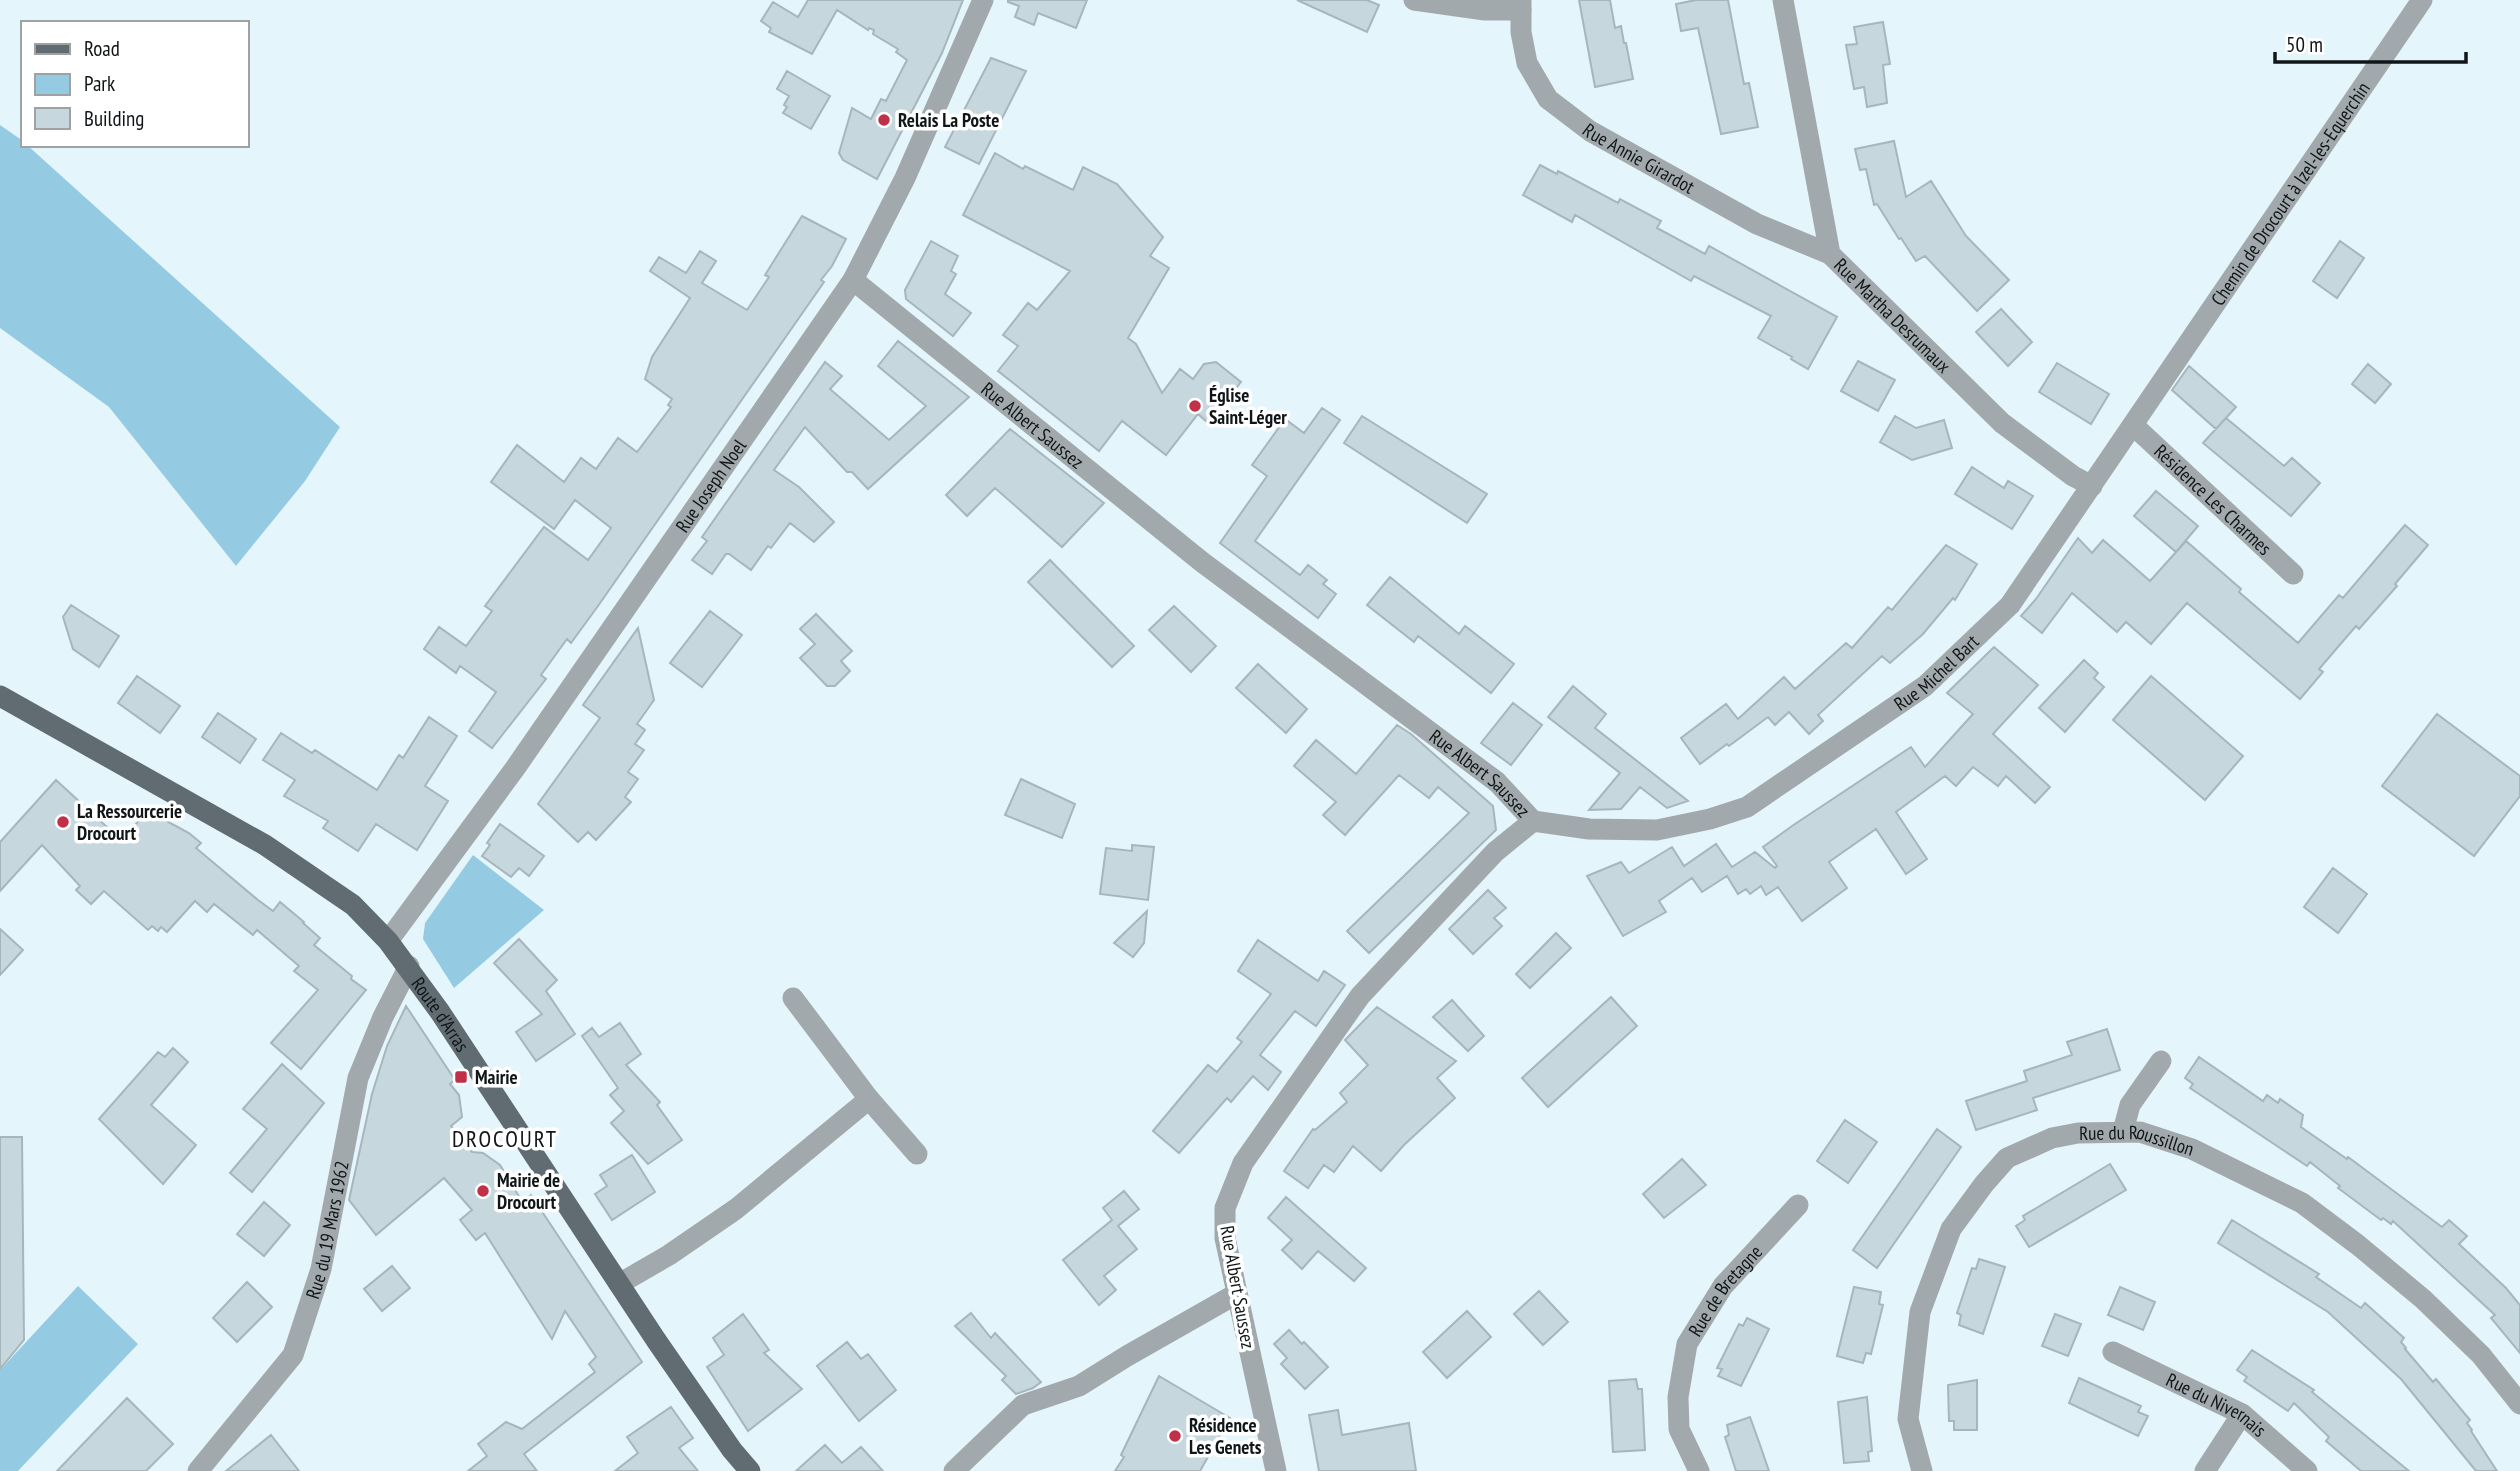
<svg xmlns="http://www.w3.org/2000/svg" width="2520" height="1471" font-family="'PT Sans Narrow',sans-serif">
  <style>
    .green { fill: #95cbe2 }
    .building { fill: #c7d7de; stroke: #a7b6bd; stroke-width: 2 }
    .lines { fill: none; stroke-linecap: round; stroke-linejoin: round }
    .minor { stroke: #a2a9ac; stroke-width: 21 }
    .major { stroke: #616c72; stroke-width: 21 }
    .poi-dot { fill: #c03048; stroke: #fff; stroke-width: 2.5 }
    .labels { text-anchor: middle; stroke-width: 7; stroke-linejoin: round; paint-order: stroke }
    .poi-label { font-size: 19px; font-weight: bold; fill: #101618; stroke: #fff; text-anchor: start }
    .street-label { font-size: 19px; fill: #101618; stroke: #fff }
    .quarter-label { font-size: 23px; letter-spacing: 2px; fill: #101618; stroke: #fff }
  </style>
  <rect width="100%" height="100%" fill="#e5f5fc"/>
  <path class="green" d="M0,125L23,141V145H27L340,427L305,481L236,566L109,407L0,328Z
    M473,855L544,910L454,988L423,939L425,923Z
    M78,1286L138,1344L18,1471H0V1370Z"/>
  <path class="building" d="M808,0H963L942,53L877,179L843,160L839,153L852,108L871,119L881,99L886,101L907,60L896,52L898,49L873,34L874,30L869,28L868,30L837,10L812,54L769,32L771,28L761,21L773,2L798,17Z
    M1008,0H1087L1076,28L1038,13L1034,25L1015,17L1019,6L1008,2Z
    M1297,0H1367L1379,5L1367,32Z
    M1579,0H1610L1615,28L1621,26L1624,43H1626L1633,79L1595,87Z
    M1696,0H1728L1744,84L1749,83L1758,127L1721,134L1698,28L1681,31L1676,4Z
    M1883,22L1890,64L1883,65L1887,103L1867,107L1864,87L1854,89L1846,45L1857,44L1854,27Z
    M991,58L1026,71L979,164L945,147Z
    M787,71L830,96L811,129L783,113L787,107L784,105L789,96L777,89Z
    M1894,141L1906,197L1931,181L1966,236L2009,280L1977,311L1925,256L1916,261L1901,238L1899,239L1877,204L1874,205L1866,169L1860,170L1855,149Z
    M995,153L1023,169L1025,166L1073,190L1083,167L1117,184L1163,237L1150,256L1169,268L1128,338L1136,344L1162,393L1180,369L1193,379L1204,364L1216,362L1241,382L1208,423L1198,414L1166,455L1122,421L1099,451L998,371L1018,346L1003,335L1028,303L1037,310L1070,271L963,215Z
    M1540,165L1557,174L1558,171L1618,203L1620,199L1661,221L1657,228L1705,254L1709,246L1837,317L1808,369L1791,359L1792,357L1758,338L1771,316L1694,276L1691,281L1575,215L1572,222L1523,195Z
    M802,216L846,239L832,266L821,280L824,282L598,606L571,643L567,639L541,675L546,679L492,748L469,731L496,692L460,666L456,673L424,649L439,627L466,646L492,611L485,606L544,527L588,560L611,528L575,500L554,529L491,482L517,445L564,482L581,458L596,469L618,438L637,452L671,407L668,405L672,399L645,379L652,357L690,298L650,271L659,257L686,273L700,251L716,261L702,283L747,310L769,277L765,275Z
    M931,241L958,256L951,271L956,274L945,294L971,313L953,336L906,299L905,290Z
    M2340,241L2364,258L2337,298L2313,281Z
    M2001,309L2032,342L2008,366L1976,332Z
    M898,341L969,397L868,489L852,472H847L805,427L774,470L799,487L834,522L814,542L790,523L771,548L768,546L751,570L729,554H726L712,574L692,560L707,541L702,537L825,362L842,376L830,389L889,440L926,406L878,366Z
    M1858,361L1895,380L1878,411L1841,391Z
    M2057,363L2109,394L2091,424L2039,392Z
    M2368,364L2391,384L2375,403L2352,384Z
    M2189,366L2236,407L2216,429L2172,390Z
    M1322,408L1340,420L1255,541L1300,575L1308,565L1327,580L1323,584L1336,594L1318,618L1220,543L1267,476L1252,465L1285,419L1304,433Z
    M1362,416L1487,494L1467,523L1344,443Z
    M1895,416L1916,428L1944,420L1952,448L1912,460L1880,442Z
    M2226,418L2284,466L2292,458L2320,483L2291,516L2203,443Z
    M1010,429L1104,503L1062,547L995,488L967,516L946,495Z
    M1972,467L2004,488L2008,481L2033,496L2012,529L1955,494Z
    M2156,491L2198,526L2176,552L2134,516Z
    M2405,525L2428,545L2395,584L2397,586L2359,629L2356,626L2319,669L2323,672L2300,699L2187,603L2151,644L2126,622L2117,632L2072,593L2042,633L2021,616L2036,599L2078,538L2092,553L2103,540L2150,581L2186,541L2241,589L2239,592L2298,643L2339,595L2343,598Z
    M1946,545L1977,564L1955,600L1953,598L1923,634L1890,663L1882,656L1818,715L1823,721L1809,734L1789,712L1775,725L1768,717L1729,746L1727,744L1700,764L1681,738L1726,704L1738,719L1784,677L1795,689L1846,643L1852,648L1888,607L1892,610Z
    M1050,560L1134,646L1112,667L1028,582Z
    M1390,577L1459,634L1465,626L1514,664L1491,693L1418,636L1414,642L1367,605Z
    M71,605L119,636L99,667L73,649L63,617Z
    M1174,606L1216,646L1191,672L1149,630Z
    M710,611L742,635L702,687L670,663Z
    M816,614L852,651L841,661L850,671L835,686H827L800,658L815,644L800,629Z
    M638,628L654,700L637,724L645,730L635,744L644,750L628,772L638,779L625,797L631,802L596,840L588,832L578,842L538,804L600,718L583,705Z
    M1994,647L2038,685L1993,734L2050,787L2035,803L2006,776L1998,786L1973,767L1956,786L1945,776L1896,812L1927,859L1906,874L1876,829L1829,862L1847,888L1802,921L1778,887L1766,895L1761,886L1750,894L1746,889L1738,894L1727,876L1702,892L1692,878L1659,901L1666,912L1623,936L1587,876L1621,862L1629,873L1672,847L1684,866L1716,844L1732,867L1755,852L1775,868L1777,866L1763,847L1792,826L1911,747L1925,767L1973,714L1947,693Z
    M2084,660L2098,673L2094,678L2104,687L2065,732L2039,708Z
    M1258,664L1307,709L1286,733L1236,688Z
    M137,676L180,706L160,733L118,703Z
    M2151,676L2243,756L2205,800L2113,720Z
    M1573,686L1606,714L1595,728L1688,801L1667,808L1640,787L1621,809L1589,810L1620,773L1548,717Z
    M1513,703L1542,725L1511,765L1481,743Z
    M218,713L256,739L240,763L202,737Z
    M2437,714L2520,776V796L2474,856L2382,786Z
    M429,717L457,736L425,786L448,801L417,850L376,824L358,851L323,828L328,821L284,796L295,780L263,760L281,733L312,753L315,750L377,790L399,755L403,758Z
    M1397,725L1411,734L1493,806L1496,830L1369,953L1347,931L1469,813L1438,787L1429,798L1399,775L1345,835L1323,815L1336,802L1294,766L1316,740L1356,774Z
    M1021,779L1075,804L1062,838L1005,815Z
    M56,780L121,840L148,811L189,833L201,843L196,848L258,900L273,911L280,902L304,922L303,923L320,938L314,945L352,976L351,979L366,990L301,1069L271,1043L318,990L294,971L299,966L257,930L253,935L214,904L207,912L195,901L167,932L161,927L158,931L152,926L148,930L104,891L91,904L76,890L80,886L42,845L0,891V842Z
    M500,824L544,856L529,876L519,868L511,877L482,856L490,845L487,843Z
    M1132,845L1154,847L1148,900L1100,894L1106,848L1132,851Z
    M2333,868L2367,894L2338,933L2304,907Z
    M1488,890L1506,908L1494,918L1502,926L1473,954L1449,929Z
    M1147,911L1144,943L1133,957L1114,943Z
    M0,929L23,950L0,975Z
    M1556,933L1571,948L1530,988L1516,974Z
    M519,939L557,980L546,991L575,1034L536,1061L516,1032L542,1014L494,963Z
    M1258,940L1318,981L1324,971L1345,985L1316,1026L1295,1011L1260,1055L1281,1072L1268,1090L1253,1076L1231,1102L1227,1098L1179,1153L1153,1131L1208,1065L1217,1072L1242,1042L1237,1038L1271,994L1238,971Z
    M1611,997L1637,1026L1548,1107L1522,1078Z
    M1452,1000L1484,1036L1468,1051L1433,1017Z
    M406,1006L455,1080L450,1084L459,1095L462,1117L451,1126L472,1152L483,1153L500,1165L523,1203L531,1195L642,1362L524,1454L537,1471H468L487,1456L478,1444L506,1422L522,1429L595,1372L589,1364L596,1357L565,1311L552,1339L485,1233L476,1240L460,1220L472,1210L444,1178L376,1235L349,1200L372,1094L387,1046Z
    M1377,1007L1456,1061L1437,1078L1455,1098L1404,1145L1381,1171L1353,1146L1334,1172L1324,1165L1308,1188L1284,1171L1313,1129L1315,1130L1347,1102L1340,1093L1368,1065L1345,1040Z
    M620,1023L641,1054L626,1065L660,1102L657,1105L682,1140L648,1164L611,1123L624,1111L610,1095L618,1088L582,1036L592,1028L599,1037Z
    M2107,1029L2120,1070L2033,1098L2037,1110L1976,1130L1966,1101L2027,1081L2024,1071L2072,1055L2067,1042Z
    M173,1048L188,1062L151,1105L196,1145L163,1184L99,1119L158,1052L165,1057Z
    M2199,1057L2263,1101L2267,1095L2278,1103L2280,1099L2303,1115L2301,1127L2347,1159L2348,1157L2442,1227L2449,1220L2467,1236L2459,1244L2506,1288L2520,1305V1353L2491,1318L2495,1315L2393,1221L2391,1224L2383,1218L2381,1220L2338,1188L2340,1186L2310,1162L2307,1166L2190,1088L2193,1084L2185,1078Z
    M282,1064L324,1103L252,1192L230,1173L267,1129L243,1109Z
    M1845,1120L1877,1142L1848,1183L1817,1161Z
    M1937,1129L1961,1147L1877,1268L1853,1250Z
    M0,1137H22L24,1340L0,1369Z
    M632,1155L655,1192L612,1220L595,1194L607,1186L600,1175Z
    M1682,1159L1706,1185L1664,1218L1643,1194Z
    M2110,1164L2126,1190L2029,1247L2016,1226L2025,1220L2023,1216Z
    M1124,1191L1139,1209L1118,1226L1137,1249L1104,1276L1116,1290L1099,1305L1063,1260L1112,1220L1103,1208Z
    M1286,1197L1366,1268L1354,1281L1318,1251L1302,1269L1282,1250L1292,1240L1268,1218Z
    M264,1202L290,1225L264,1256L237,1234Z
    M2232,1220L2319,1274L2316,1277L2361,1308L2365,1303L2404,1338L2401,1342L2406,1348L2405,1349L2433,1382L2436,1379L2470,1420L2467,1423L2472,1430L2471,1431L2497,1471H2476L2401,1379L2328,1312L2218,1243Z
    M1979,1259L2005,1267L1983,1334L1959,1325L1961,1315L1957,1313L1972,1268L1976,1269Z
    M392,1266L410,1288L382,1311L364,1289Z
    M247,1282L272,1307L237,1342L213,1318Z
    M1854,1287L1881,1292L1879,1304L1883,1305L1871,1354L1866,1353L1863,1363L1837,1356Z
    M2120,1287L2155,1302L2143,1330L2108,1315Z
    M1539,1291L1568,1322L1543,1345L1514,1314Z
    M1467,1311L1491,1337L1447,1378L1423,1352Z
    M971,1313L991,1338L995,1333L1041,1382L1033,1388L1016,1394L1002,1380L1006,1376L955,1326Z
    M743,1314L769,1350L764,1353L802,1389L748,1431L707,1367L724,1355L713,1338Z
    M2055,1314L2081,1324L2068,1356L2042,1346Z
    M1747,1318L1769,1329L1741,1386L1718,1376L1722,1369L1717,1368L1739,1324L1743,1326Z
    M1289,1330L1302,1344L1304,1342L1328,1367L1305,1389L1281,1364L1287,1358L1274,1344Z
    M847,1342L861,1359L868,1354L896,1390L859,1421L817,1366Z
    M2252,1350L2314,1390L2312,1392L2409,1471H2361L2326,1441L2329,1437L2294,1403L2288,1411L2244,1381L2247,1377L2237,1370Z
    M1159,1376L1230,1418L1200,1471H1115L1124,1457L1121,1455Z
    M2079,1378L2141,1406L2138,1412L2148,1416L2138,1436L2069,1403Z
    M1636,1379L1638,1389H1642L1645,1450L1613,1452L1609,1381Z
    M1977,1380V1430H1954V1421H1949L1948,1385Z
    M1867,1397L1872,1451L1868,1452L1869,1461L1844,1463L1838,1402Z
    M127,1398L173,1444L146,1471H57Z
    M671,1407L693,1438L679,1448L698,1471H615L638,1453L627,1437Z
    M1338,1410L1342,1435L1409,1423L1416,1471H1319L1309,1415Z
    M1750,1417L1759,1442L1769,1471H1736L1725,1437L1729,1435L1727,1425Z
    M271,1435L299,1471H226Z
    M825,1445L842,1463L861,1447L883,1471H796Z"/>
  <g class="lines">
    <g class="minor">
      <path d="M1414,0L1485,10H1521"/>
      <path id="s1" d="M1521,0V32L1527,63L1548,99L1590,131L1757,224L1830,254"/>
      <path id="s2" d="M1783,0L1830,254L2002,423L2073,476L2092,486"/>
      <path id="s3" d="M853,280L1202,562L1497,782L1533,821"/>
      <path id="s4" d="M2134,426L2293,574"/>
      <path id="s5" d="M1533,821L1589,829L1657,830L1710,819L1747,807L1925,686L2010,605L2422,0"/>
      <path id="s6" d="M388,941L516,767L853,280L905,178L983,0"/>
      <path d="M869,1099L917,1154"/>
      <path d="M2123,1131L2130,1105L2161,1061"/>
      <path d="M619,1284L669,1255L736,1209L869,1099L793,998"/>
      <path id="s7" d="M2113,1352L2242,1414L2307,1471"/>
      <path id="s8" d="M198,1471L293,1355L321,1269L358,1078L383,1017L409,966"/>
      <path d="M954,1471L1023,1405L1079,1386L1127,1356L1236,1294"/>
      <path d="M1276,1471L1225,1238V1208L1243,1163L1360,996L1495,852L1533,821"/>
      <path id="s9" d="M1699,1471L1679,1429L1678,1397L1687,1344L1723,1286L1798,1205"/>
      <path id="s10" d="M1922,1471L1908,1419L1920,1312L1951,1229L1984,1184L2007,1158L2052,1138L2078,1133L2140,1132L2192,1149L2302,1203L2358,1245L2423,1299L2481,1355L2520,1404"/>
      <path d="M2205,1471L2242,1414"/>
    </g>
    <path class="major" id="s11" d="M0,696L265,845L353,905L388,941L440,1012L656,1340L732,1450L750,1471"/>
  </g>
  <g class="poi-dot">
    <circle cx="884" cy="120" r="7"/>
    <circle cx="1195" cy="406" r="7"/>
    <circle cx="63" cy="822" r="7"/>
    <rect x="454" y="1070" width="14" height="14" rx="3.5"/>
    <circle cx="483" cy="1191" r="7"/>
    <circle cx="1175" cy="1436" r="7"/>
  </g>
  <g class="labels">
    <g class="poi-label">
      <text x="898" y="127">Relais La Poste</text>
      <text x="1209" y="402">Église<tspan x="1209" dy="22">Saint-Léger</tspan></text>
      <text x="77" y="818">La Ressourcerie<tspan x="77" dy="22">Drocourt</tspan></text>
      <text x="475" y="1084">Mairie</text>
      <text x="497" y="1187">Mairie de<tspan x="497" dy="22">Drocourt</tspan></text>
      <text x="1189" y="1432">Résidence<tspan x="1189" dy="22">Les Genets</tspan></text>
    </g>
    <g class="street-label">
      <text dy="7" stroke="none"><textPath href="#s1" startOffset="214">Rue Annie Girardot</textPath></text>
      <text dy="7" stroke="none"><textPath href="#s5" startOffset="1048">Chemin de Drocourt à Izel-les-Equerchin</textPath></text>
      <text dy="7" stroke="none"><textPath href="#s2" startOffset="346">Rue Martha Desrumaux</textPath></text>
      <text dy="7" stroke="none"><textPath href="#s3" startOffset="231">Rue Albert Saussez</textPath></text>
      <text dy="7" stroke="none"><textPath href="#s6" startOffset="558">Rue Joseph Noel</textPath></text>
      <text dy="7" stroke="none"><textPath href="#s4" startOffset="108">Résidence Les Charmes</textPath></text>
      <text dy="7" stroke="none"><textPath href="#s5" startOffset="450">Rue Michel Bart</textPath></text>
      <text dy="7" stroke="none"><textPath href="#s3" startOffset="798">Rue Albert Saussez</textPath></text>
      <text dy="7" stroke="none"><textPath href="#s11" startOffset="551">Route d'Arras</textPath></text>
      <text dy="7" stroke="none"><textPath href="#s10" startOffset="476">Rue du Roussillon</textPath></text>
      <text dy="7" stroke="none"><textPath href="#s8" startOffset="280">Rue du 19 Mars 1962</textPath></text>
      <text transform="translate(1238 1287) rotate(80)" y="7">Rue Albert Saussez</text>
      <text dy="7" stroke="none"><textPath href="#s9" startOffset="198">Rue de Bretagne</textPath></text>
      <text dy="7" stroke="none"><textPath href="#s7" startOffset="116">Rue du Nivernais</textPath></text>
    </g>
    <g class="quarter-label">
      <text x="505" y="1147">DROCOURT</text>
    </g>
  </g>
  <rect x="21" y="21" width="228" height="126" fill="#ffffff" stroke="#9fa2a3" stroke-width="2"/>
  <rect x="35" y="44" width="35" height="10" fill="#616c72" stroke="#9fa2a3" stroke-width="2"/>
  <text x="84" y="56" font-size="21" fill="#101618">Road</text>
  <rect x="35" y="74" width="35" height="21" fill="#95cbe2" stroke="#9fa2a3" stroke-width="2"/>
  <text x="84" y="91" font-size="21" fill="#101618">Park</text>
  <rect x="35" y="108" width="35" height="21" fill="#c7d7de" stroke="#9fa2a3" stroke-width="2"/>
  <text x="84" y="126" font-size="21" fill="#101618">Building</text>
  <path d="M2275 52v10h191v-10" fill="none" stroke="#101618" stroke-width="3.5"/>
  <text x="2286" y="52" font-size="21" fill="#101618" stroke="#ffffff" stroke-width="5" paint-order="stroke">50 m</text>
</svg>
